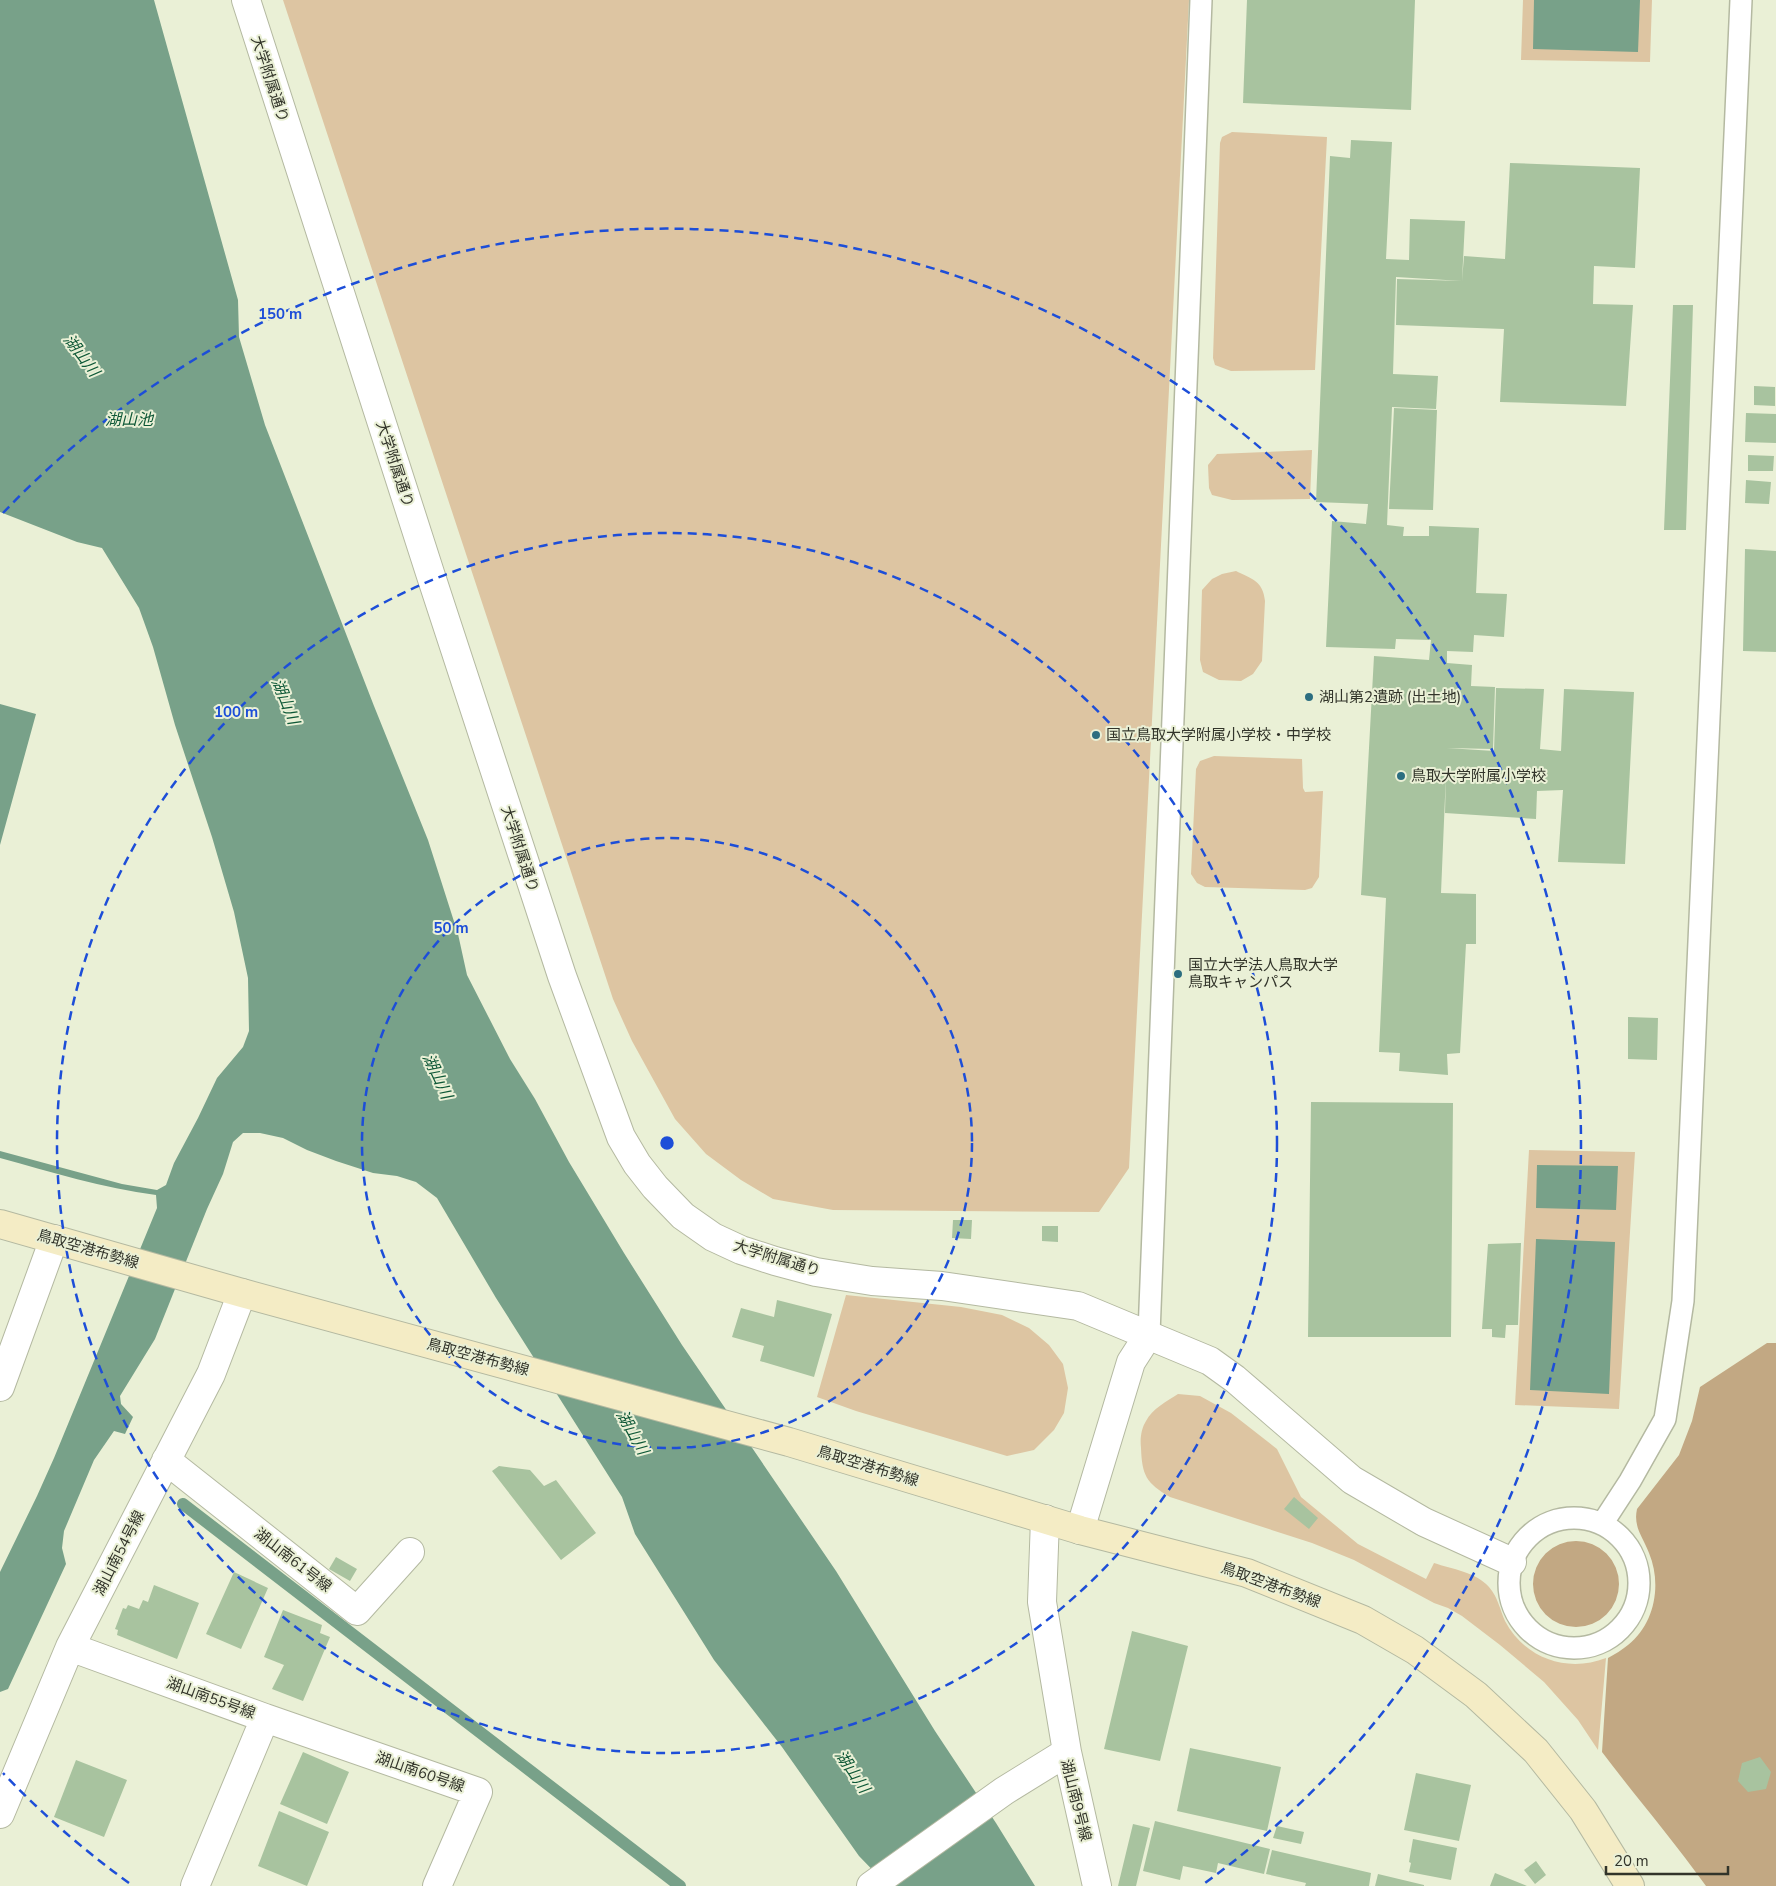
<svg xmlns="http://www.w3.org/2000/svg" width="1776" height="1886" font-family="'Nunito Sans','Noto Sans JP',sans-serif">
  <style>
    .green { fill: #ddc5a2 }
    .forest { fill: #c2a883 }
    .water { fill: #78a189 }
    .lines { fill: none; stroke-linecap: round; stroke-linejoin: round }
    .stream { stroke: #78a189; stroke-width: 12 }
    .building { fill: #a8c39f }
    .service-casing { stroke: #b4b9a1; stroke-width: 24 }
    .minor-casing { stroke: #b4b9a1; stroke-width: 30 }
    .secondary-casing { stroke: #b4b9a1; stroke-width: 30 }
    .service { stroke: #fff; stroke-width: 21 }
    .minor { stroke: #fff; stroke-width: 28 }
    .secondary { stroke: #f4ecc5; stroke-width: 28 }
    .ring { fill: none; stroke: #1d4ed8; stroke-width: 2.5; stroke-dasharray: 9 6 }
    .poi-dot { fill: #2c6e80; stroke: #eaf0d6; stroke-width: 2 }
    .labels { text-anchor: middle; stroke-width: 4; stroke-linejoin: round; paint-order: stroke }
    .street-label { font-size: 15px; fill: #32342a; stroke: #eaf0d6 }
    .poi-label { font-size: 15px; fill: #32342a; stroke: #eaf0d6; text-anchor: start }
    .water-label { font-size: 16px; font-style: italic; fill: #0e5837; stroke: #eaf0d6 }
    .centre { fill: #1d4ed8; stroke: #eaf0d6; stroke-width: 2.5 }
    .ring-label { font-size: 15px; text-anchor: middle; font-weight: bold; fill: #1d4ed8; stroke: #eaf0d6; stroke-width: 4; stroke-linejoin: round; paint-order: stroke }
  </style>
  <rect width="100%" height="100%" fill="#eaf0d6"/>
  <path class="green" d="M283,0H1189L1129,1168L1099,1212L833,1210L773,1199L741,1180L706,1154L675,1119L632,1041L613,999Z
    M1523,0H1652L1650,62L1521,60Z
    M1232,132L1327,137L1315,370L1231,371L1215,365L1213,358L1220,143L1222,137Z
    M1312,450L1310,499L1232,500L1212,495L1209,488L1208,465L1217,454Z
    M1236,571C1252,579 1263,581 1265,601L1262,661L1253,674L1241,681L1219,680L1203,672L1200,660L1202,590L1212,579L1222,574Z
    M1214,756L1302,759L1303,788L1305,792L1323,791L1319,877L1312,888L1305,890L1205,887L1197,883L1191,874L1196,769L1200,761Z
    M1529,1150L1635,1152L1619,1409L1515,1405Z
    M846,1295L961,1307L1002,1315L1029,1328L1049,1345L1063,1364L1068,1388L1064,1413L1054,1430L1034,1450L1007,1456L856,1411L817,1397Z
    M1178,1394L1200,1396L1231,1413L1277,1449L1301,1497L1358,1544L1426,1579L1434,1563C1452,1569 1476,1572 1489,1587C1498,1597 1500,1610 1505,1621C1525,1659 1568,1673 1606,1658L1598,1750L1578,1720L1544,1682L1500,1645L1462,1616L1448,1608L1434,1603L1354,1560L1312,1543L1170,1497C1146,1483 1142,1475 1141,1448C1140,1439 1141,1429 1146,1421C1152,1409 1167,1401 1178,1394Z"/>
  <path class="forest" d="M1767,1343H1776V1886H1706C1673,1840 1636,1797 1602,1752L1608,1658C1615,1654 1622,1650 1628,1645C1655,1624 1662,1584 1649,1553C1643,1537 1633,1527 1637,1509L1679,1455L1692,1421L1700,1387Z
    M1533 1584a43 43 0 1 1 86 0a43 43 0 1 1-86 0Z"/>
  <path class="water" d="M0,0H154L238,300L239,337L265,425L374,706L428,840L458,934L467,975L510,1059L535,1099L569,1162L624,1253L682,1345L836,1571L935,1731L996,1823L1035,1886H888L859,1856L782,1747L714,1660L635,1534L622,1497L496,1298L437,1198L416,1182L397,1176L373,1173L336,1161L307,1150L283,1138L260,1133H243L233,1142L223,1174L207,1209L155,1339L120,1396L121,1404L133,1417L125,1434L114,1431L94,1460L64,1531L62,1548L66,1564L8,1689L0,1692V1572L37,1496L54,1458L157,1208L156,1195C103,1188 51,1172 0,1158V1151L122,1184L157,1190L166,1185L174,1163L198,1118L217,1078L243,1047L249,1031L248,978L234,912L212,837L175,725L153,647L139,608L102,548L77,542L0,512Z
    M1534,0H1640L1638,52L1533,49Z
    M0,704L36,714L0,845Z
    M1537,1165L1618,1166L1616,1210L1536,1208Z
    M1536,1239L1615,1242L1609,1394L1530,1390Z"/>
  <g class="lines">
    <path class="stream" d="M183,1504L680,1886"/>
  </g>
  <path class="building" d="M1247,0H1415L1411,110L1243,103Z
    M1351,140L1392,142L1386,259L1409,260L1410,219L1465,221L1462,281L1396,277L1393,374L1438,376L1436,409L1392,407L1387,525L1404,527L1403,536H1429V526L1479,528L1476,593L1507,594L1504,637L1474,635L1473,652L1447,651V663L1472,665L1471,686L1495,687L1493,749L1447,748L1494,751L1496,688L1544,689L1540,749L1561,751L1564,689L1634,692L1625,864L1558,862L1563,790L1537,791L1536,819L1445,813L1446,773L1441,893L1476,894V944H1466L1460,1053L1447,1054L1448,1075L1399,1071L1400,1053L1379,1052L1386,898L1361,895L1374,656L1429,660L1431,640L1396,639L1395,649L1326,647L1332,521L1366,524L1368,504L1316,502L1330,156L1350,158Z
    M1510,163L1640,168L1635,268L1594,266L1593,304L1633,305L1626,406L1500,402L1504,329L1396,325L1397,279L1462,281L1464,256L1505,259Z
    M1673,305H1693L1686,530H1664Z
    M1754,386L1775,387V406L1754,405Z
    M1394,408L1437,410L1433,510L1389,509Z
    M1746,413L1776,414V443L1745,442Z
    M1748,455L1774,456L1773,471H1748Z
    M1746,480L1771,482L1769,504L1745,503Z
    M1745,549L1776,551V652L1743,651Z
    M1628,1017L1658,1018L1657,1060L1628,1059Z
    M1311,1102L1453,1103L1451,1337H1308Z
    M953,1220H972L971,1239L952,1238Z
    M1042,1226H1058V1242L1042,1241Z
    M1521,1243L1518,1325H1506L1505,1338L1492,1337V1329H1482L1488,1244Z
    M777,1300L832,1314L814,1377L760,1361L764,1346L732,1337L741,1308L774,1317Z
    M499,1466L530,1470L544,1486L556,1480L596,1533L561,1560L492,1471Z
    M1294,1497L1318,1518L1309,1529L1284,1509Z
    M336,1557L357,1569L350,1581L329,1569Z
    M234,1572L268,1588L241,1649L206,1634Z
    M154,1585L199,1603L177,1659L117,1635L118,1630L115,1629L123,1608L126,1609L128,1605L139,1609L143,1600L148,1602Z
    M283,1610L322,1625L320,1633L330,1637L303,1701L272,1689L284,1665L264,1657Z
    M1132,1631L1188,1646L1160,1761L1104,1749Z
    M1190,1748L1281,1767L1267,1831L1177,1811Z
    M303,1752L349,1772L327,1824L280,1804Z
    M1760,1757L1771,1772L1766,1789L1748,1792L1738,1781L1742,1763Z
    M76,1760L127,1780L104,1837L54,1817Z
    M1416,1773L1471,1785L1459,1841L1404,1830Z
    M279,1811L329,1832L307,1886L258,1866Z
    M1155,1821L1270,1849L1264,1874L1218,1863L1216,1873L1183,1866L1180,1880L1143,1871Z
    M1133,1824L1150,1828L1136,1886H1118Z
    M1277,1826L1304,1832L1301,1844L1273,1838Z
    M1413,1839L1457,1848L1451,1880L1409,1872L1411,1863L1409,1862Z
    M1272,1850L1371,1873L1369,1886H1305L1306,1883L1266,1874Z
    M1536,1861L1546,1875L1535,1884L1524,1870Z
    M1495,1873L1527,1886H1490Z
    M1378,1874L1424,1885V1886H1375Z"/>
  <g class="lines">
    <g class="service-casing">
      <path id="service" d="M1149,1334L1201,0
        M1509 1583a65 65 0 1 1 130 0a65 65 0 1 1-130 0Z
        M1602,1524L1630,1481L1665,1419L1683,1301L1741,0"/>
    </g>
    <g class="minor-casing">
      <path id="minor" d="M246,0L430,573L562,976L621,1137L637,1164L655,1187L683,1216L713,1237L741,1250L775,1261L816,1272L872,1281L942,1286L1078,1306L1210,1361L1235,1379L1352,1480L1424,1522L1512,1562
        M0,1387L54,1239
        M166,1460L357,1611L410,1552
        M1045,1519L1042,1602L1067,1752
        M1080,1530L1131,1362L1149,1334
        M70,1647L265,1718L195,1886
        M265,1718L478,1792L437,1886
        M0,1814L70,1647L211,1374L242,1293
        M871,1886L1004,1791L1067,1752L1097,1886"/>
    </g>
    <g class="secondary-casing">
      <path id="secondary" d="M0,1224L242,1293L789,1442L1080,1530L1247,1573L1363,1620L1415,1650L1476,1695L1536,1751L1583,1810L1630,1886"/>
    </g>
    <use href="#service" class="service"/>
    <use href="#minor" class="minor"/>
    <use href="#secondary" class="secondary"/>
  </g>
  <g class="ring">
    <circle cx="667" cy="1143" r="305"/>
    <circle cx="667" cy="1143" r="610"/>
    <path d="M129 1883A915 915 0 0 1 3 1773M3 513A915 915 0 1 1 1205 1883"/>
  </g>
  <g class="poi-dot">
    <circle cx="1309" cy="697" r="5"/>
    <circle cx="1096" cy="735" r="5"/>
    <circle cx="1401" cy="776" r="5"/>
    <circle cx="1178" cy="974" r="5"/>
  </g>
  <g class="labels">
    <g class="street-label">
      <text transform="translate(270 79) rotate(72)" y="5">大学附属通り</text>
      <text transform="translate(395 464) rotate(72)" y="5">大学附属通り</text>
      <text transform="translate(520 849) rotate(72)" y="5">大学附属通り</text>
      <text transform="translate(88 1249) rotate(16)" y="5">鳥取空港布勢線</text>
      <text transform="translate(777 1258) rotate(17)" y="5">大学附属通り</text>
      <text transform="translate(478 1357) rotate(15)" y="5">鳥取空港布勢線</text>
      <text transform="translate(868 1466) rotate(17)" y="5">鳥取空港布勢線</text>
      <text transform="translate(119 1553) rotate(-63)" y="5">湖山南54号線</text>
      <text transform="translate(293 1560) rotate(38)" y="5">湖山南61号線</text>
      <text transform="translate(1271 1585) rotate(20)" y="5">鳥取空港布勢線</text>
      <text transform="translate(211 1698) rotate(20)" y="5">湖山南55号線</text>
      <text transform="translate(420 1772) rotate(19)" y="5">湖山南60号線</text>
      <text transform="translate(1076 1800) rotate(76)" y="5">湖山南9号線</text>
    </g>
    <g class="poi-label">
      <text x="1319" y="702">湖山第2遺跡 (出土地)</text>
      <text x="1106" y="740">国立鳥取大学附属小学校・中学校</text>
      <text x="1411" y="781">鳥取大学附属小学校</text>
      <text x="1188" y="970">国立大学法人鳥取大学<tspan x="1188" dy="17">鳥取キャンパス</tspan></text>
    </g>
    <g class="water-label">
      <text transform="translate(82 355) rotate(53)" y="6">湖山川</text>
      <text x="129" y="425">湖山池</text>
      <text transform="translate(286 701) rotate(68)" y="6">湖山川</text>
      <text transform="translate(438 1076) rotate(65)" y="6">湖山川</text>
      <text transform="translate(633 1432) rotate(61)" y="6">湖山川</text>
      <text transform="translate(853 1771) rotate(56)" y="6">湖山川</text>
    </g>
  </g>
  <circle cx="667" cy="1143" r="8" class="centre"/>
  <g class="ring-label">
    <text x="280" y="319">150 m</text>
    <text x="236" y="717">100 m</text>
    <text x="451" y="933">50 m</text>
  </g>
  <path d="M1606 1866v8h122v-8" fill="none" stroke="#32342a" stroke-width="2.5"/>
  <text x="1614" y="1866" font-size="15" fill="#32342a" stroke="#eaf0d6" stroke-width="4" paint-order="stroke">20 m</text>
</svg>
